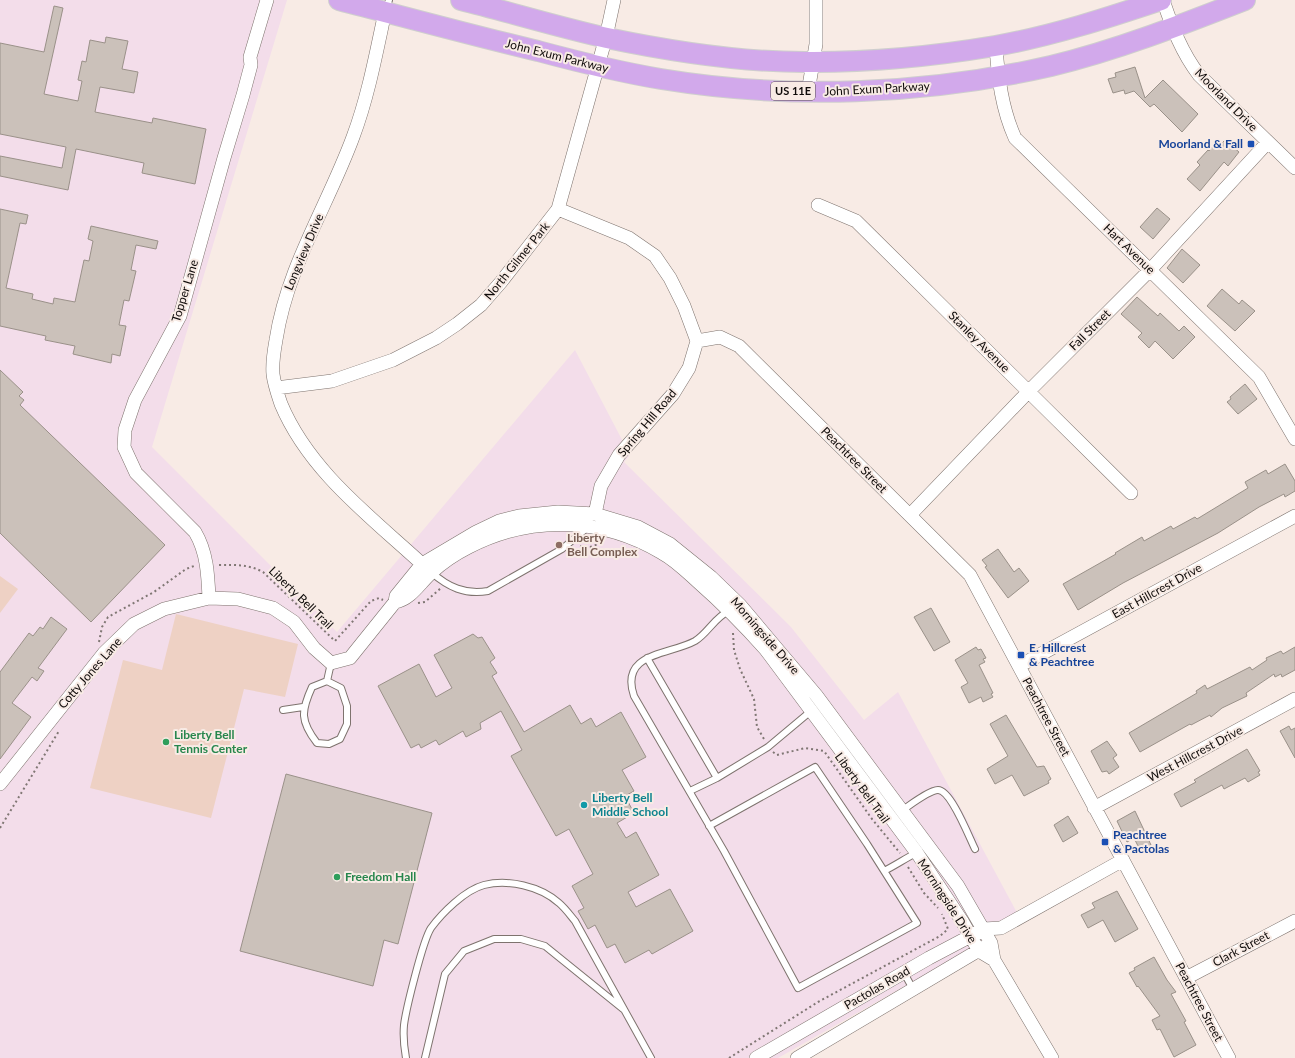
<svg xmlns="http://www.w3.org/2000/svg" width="1295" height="1058" font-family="Lato,sans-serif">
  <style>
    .education { fill: #f3ddea }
    .green { fill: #eed1c4 }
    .building { fill: #cbc1ba; stroke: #9a9189 }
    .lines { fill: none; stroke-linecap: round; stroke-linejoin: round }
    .service-casing { stroke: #7e736e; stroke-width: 8 }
    .minor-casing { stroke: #7e736e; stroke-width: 14 }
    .primary-casing { stroke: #cfcece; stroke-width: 22 }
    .path { stroke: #807774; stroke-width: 2; stroke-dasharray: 2 3; stroke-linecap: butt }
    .service { stroke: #fff; stroke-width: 6 }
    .minor { stroke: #fff; stroke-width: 13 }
    .primary { stroke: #d2a9eb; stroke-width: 20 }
    .transit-dot { fill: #1a4fb4; stroke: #f8ebe5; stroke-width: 1.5 }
    .education-dot { fill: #8d6e63; stroke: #f8ebe5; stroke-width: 1.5 }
    .leisure-dot { fill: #2e9e5b; stroke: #f8ebe5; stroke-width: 1.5 }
    .culture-dot { fill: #0f9aa8; stroke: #f8ebe5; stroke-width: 1.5 }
    .labels { text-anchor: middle; stroke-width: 4; stroke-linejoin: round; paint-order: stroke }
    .shield { fill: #f8ebe5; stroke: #554e4c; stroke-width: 1 }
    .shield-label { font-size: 11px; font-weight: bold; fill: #0f0b0a }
    .street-label { font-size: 12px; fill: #0f0b0a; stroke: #f8ebe5 }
    .transit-label { font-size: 12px; font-weight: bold; fill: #164399; stroke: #f8ebe5; text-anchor: start }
    .education-label { font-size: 12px; font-weight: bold; fill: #785e54; stroke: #f8ebe5; text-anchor: start }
    .leisure-label { font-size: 12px; font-weight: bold; fill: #27864d; stroke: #f8ebe5; text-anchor: start }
    .culture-label { font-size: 12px; font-weight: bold; fill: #0d838f; stroke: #f8ebe5; text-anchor: start }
  </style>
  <rect width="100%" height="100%" fill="#f8ebe5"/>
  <path class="education" d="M0,0H287L152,447L337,632L575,350L630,455L624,462L791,627L864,720L898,692L1021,920L778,1058H0Z"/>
  <path class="green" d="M0,576L18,589L0,613Z
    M176,614L298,644L285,697L244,689L211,818L90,788L123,660L162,670Z"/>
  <path class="building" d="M54,6L63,8L44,94L78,101L82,81L78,80L82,61L86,62L90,40L105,43L106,37L128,41L122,69L138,72L134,93L100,87L95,112L152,123L153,118L206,129L195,184L142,173L144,163L76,149L68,190L0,176V156L62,168L66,147L0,134V43L44,52Z
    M1135,67L1145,98L1163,80L1198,114L1182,132L1154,104L1150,107L1134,91L1125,94L1124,90L1113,93L1108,79L1116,77L1115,73Z
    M1225,140L1239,152L1228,166L1224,162L1200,191L1187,179L1200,165L1197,162L1208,150L1209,151L1217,141L1221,144Z
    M1157,208L1170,219L1153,239L1140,227Z
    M0,209L28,215L26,224L20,223L6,288L33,294L32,299L53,304L54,298L75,302L84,260L89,261L93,241L88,239L91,226L158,241L156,249L136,245L131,270L136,271L129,301L124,300L119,325L126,326L120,356L112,354L111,363L73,354L75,346L45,340L46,336L0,326Z
    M1182,249L1200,265L1183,283L1167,268Z
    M1222,289L1239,304L1242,300L1255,311L1235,331L1207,306Z
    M1137,297L1158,316L1160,313L1179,331L1184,326L1195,337L1173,359L1155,341L1149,348L1138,337L1142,333L1121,314Z
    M0,370L23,392L19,396L24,400L20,405L165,545L91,622L0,533Z
    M1245,384L1257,399L1238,414L1227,402L1231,399L1230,397Z
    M1285,464L1295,481V491L1285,497L1284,494L1259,507L1218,533L1123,583L1078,610L1063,584L1116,554L1115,553L1142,537L1144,541L1171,526L1173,529L1195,517L1197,519L1248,488L1245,482L1266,470L1268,474Z
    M998,549L1014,572L1019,568L1029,581L1008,598L985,567L987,566L982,560Z
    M931,608L950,642L934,651L914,617Z
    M51,617L67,629L38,668L44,671L37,681L32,677L12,703L31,717L0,759V672L29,633L33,636L40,627L43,629Z
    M473,634L478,638L482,637L495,658L490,662L497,673L492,676L524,732L570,705L581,724L591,718L596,727L621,712L646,757L622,770L634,791L625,796L634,813L617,823L626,838L636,832L659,875L628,892L636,907L670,889L693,931L652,954L649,950L625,963L615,944L607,948L595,925L588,929L578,911L584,908L572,886L593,874L569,829L556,836L511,756L522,750L501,711L480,723L481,729L466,737L463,731L439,745L436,740L421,748L419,744L411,748L378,686L419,664L436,697L452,688L434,655Z
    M976,647L978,650L981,649L986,658L983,659L985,662L979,665L993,693L991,694L993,697L983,702L981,697L969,703L961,687L968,683L955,660Z
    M1295,647V670L1282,677L1281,674L1275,677L1274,674L1246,693L1247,696L1222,708L1211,717L1210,715L1191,725L1190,724L1140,752L1129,733L1197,693L1196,691L1205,685L1207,689L1250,667L1252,670L1267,660L1266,658L1281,651L1283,654Z
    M1006,715L1037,767L1044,766L1051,779L1048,781L1049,783L1024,796L1012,775L995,784L987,769L1008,756L990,724Z
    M1289,726L1291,730L1295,728V758L1280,731Z
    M1107,741L1117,755L1113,758L1119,767L1109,774L1107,771L1102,772L1091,751Z
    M1247,749L1260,771L1258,772L1260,775L1248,782L1245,778L1224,789L1222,785L1181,807L1174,794L1196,782L1194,780Z
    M286,774L432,813L398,944L384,940L373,986L240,951Z
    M1135,811L1151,845L1140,850L1134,838L1127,842L1117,821Z
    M1068,816L1078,833L1063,842L1054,825Z
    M1117,891L1138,929L1115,942L1103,920L1088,928L1081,915L1095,908L1092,903Z
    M1154,957L1167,980L1176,992L1171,994L1186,1021L1184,1022L1196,1045L1174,1057L1160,1029L1157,1030L1152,1020L1160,1016L1138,986L1137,987L1129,973L1135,970L1134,968Z"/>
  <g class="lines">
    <g class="service-casing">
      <path id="service" d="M386,10L389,0
        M431,572C448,587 465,595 488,591L562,549L588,527
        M647,658L717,778
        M327,681L341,688L347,706V724L340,739L329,744L317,743C300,721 301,711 312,687Z
        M327,681L331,663
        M283,710L303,707
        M690,791L717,778L768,747L811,711
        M901,811C909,806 929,790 938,790C951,790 969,837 975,849
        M709,826L815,767L867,844L917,923L798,988L724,851L634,696C619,652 670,655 695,641C708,633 715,617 729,611
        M884,871C896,865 906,858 918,852
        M904,973L913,989
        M406,1058C404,1047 403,1036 404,1025C406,1009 423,940 431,928C442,913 465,890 484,885C508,879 540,886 559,903C565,908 570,915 575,921L651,1058
        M425,1058L445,974L464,951L494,939H521L545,946L623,1009"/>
    </g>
    <g class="minor-casing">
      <path id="minor" d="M1163,0C1172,27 1182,53 1199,75L1295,168
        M385,12C376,54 368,97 353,137C328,205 287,267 276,340C274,351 272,363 273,374C274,384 278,395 281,404C309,471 371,517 422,564
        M996,46C998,78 1002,109 1015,138L1259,377L1295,439
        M808,92L816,44V0
        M818,205L856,221L1131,493
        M558,209L629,238L655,256L670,278L684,306L697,341L689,368L673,394L619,455L601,486L595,514
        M697,341L720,337L739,346L970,575L1229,1058
        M276,388L332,381L393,360L436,338L457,324L481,305L501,282L558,209L606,37L614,0
        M910,515L1029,391L1151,269L1268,142
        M209,598C208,575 207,552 195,532L136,473L124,447L125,430L135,400L180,316L224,158L243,95L251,65L250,57L267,0
        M395,602C411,599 419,584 431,573C443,562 455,554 469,547C531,515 602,517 662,553C675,560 686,571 697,581C722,603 744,625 766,650L917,853L962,921L979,951L994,960
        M1019,666L1295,516
        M0,784L104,653L134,624L164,609L209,598L238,599L273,608L294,622L314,648L331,663L350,658L395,602L396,596L422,564L476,532L499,521L519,516L558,512L595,514L638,527L670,544L711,577L740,605L816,695L958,886L991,943L994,960L1052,1058
        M1094,808L1295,699
        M1186,978L1295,921
        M756,1058L929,958L984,929L1001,928L1123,860
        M797,1058L986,946"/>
    </g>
    <g class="primary-casing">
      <path id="primary" d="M339,0C405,17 471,35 538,51C579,62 619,72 661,79C789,100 924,95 1051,66C1117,50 1181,25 1245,0
        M461,0C509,12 558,27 607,38C674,52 745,63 813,62C874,62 935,56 995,46C1052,36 1107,18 1161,0"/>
    </g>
    <path class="path" d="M580,546L590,547L604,542
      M219,565C235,565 248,564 263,572L335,641L371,601L379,598L383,600
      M418,603L425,602L441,588
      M733,633L734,650L740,669L754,699L757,727L764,739
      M99,642L102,627L108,617L154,592L186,569L194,566
      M773,752L777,755L805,748L824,751L872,819L900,853
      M0,828L59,731
      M908,867L924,893L938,908
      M729,1058L818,1002L940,936L948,929L942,914"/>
    <use href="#service" class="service"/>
    <use href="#minor" class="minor"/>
    <use href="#primary" class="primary"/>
  </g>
  <g class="transit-dot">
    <rect x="1247" y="140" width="8" height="8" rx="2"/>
    <rect x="1017" y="651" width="8" height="8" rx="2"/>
    <rect x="1101" y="838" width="8" height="8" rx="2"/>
  </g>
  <circle class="education-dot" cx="559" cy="545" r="4"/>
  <g class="leisure-dot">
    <circle cx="166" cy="742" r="4"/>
    <circle cx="337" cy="877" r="4"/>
  </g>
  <circle class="culture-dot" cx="584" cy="805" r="4"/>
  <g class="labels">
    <rect class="shield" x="771" y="82" width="44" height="18" rx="3"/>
    <g class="shield-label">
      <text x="793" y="95">US 11E</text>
    </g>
    <g class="street-label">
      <text transform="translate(557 56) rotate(14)" y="4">John Exum Parkway</text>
      <text transform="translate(877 89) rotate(-3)" y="4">John Exum Parkway</text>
      <text transform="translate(1226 100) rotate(45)" y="4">Moorland Drive</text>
      <text transform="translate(1129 249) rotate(44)" y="4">Hart Avenue</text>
      <text transform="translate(304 252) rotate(-67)" y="4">Longview Drive</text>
      <text transform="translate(517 261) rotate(-51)" y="4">North Gilmer Park</text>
      <text transform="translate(185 291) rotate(-73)" y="4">Topper Lane</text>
      <text transform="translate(1090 330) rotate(-45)" y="4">Fall Street</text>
      <text transform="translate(979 342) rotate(45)" y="4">Stanley Avenue</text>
      <text transform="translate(647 423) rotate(-50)" y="4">Spring Hill Road</text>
      <text transform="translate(854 460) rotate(45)" y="4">Peachtree Street</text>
      <text transform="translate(1157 591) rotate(-29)" y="4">East Hillcrest Drive</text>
      <text transform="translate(301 598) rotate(44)" y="4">Liberty Bell Trail</text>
      <text transform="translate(765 636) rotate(49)" y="4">Morningside Drive</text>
      <text transform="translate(90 673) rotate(-49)" y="4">Cotty Jones Lane</text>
      <text transform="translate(1046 717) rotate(62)" y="4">Peachtree Street</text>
      <text transform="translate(1195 754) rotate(-28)" y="4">West Hillcrest Drive</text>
      <text transform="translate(862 788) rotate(54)" y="4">Liberty Bell Trail</text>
      <text transform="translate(947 901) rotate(57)" y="4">Morningside Drive</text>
      <text transform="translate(1241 949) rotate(-28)" y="4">Clark Street</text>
      <text transform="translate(877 988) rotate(-30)" y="4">Pactolas Road</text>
      <text transform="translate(1199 1002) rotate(62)" y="4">Peachtree Street</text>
    </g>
    <g class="transit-label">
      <text x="1243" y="148" text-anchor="end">Moorland &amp; Fall</text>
      <text x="1029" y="652">E. Hillcrest<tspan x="1029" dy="14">&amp; Peachtree</tspan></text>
      <text x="1113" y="839">Peachtree<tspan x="1113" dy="14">&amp; Pactolas</tspan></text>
    </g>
    <g class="education-label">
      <text x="567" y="542">Liberty<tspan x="567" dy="14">Bell Complex</tspan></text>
    </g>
    <g class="leisure-label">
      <text x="174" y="739">Liberty Bell<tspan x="174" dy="14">Tennis Center</tspan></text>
      <text x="345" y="881">Freedom Hall</text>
    </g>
    <g class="culture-label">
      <text x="592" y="802">Liberty Bell<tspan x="592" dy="14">Middle School</tspan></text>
    </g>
  </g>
</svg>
